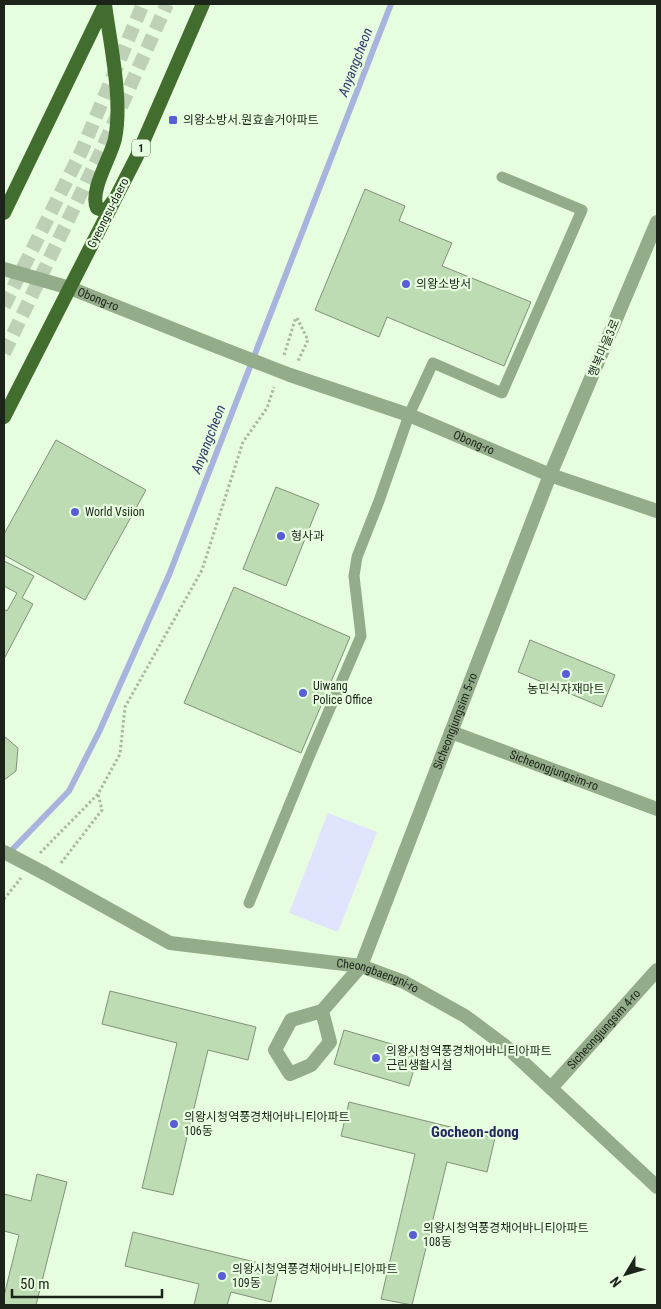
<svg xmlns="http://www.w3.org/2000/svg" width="661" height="1309" font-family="'Roboto Condensed','Noto Sans KR',sans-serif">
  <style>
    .green { fill: #e0e4fd }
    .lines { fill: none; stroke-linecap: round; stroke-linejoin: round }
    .stream { stroke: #aab2de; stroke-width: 6 }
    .building { fill: #bedcb3; stroke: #7f9277 }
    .primary-tunnel { stroke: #bed1b7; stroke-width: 14; stroke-dasharray: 14 7; stroke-linecap: butt }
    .path { stroke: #a9baa2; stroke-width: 3; stroke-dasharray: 2.5 2.5; stroke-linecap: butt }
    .service { stroke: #93ac89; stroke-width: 11 }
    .minor { stroke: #93ac89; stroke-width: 14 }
    .tertiary { stroke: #93ac89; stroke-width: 14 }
    .primary { stroke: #416d2e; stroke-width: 14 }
    .minor-bridge { stroke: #93ac89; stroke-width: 14 }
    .tertiary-bridge { stroke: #93ac89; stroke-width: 14 }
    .poi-dot { fill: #5a5ed6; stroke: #e7fddf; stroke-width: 2 }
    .labels { text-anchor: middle; stroke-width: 4.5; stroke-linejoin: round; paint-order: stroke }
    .shield { fill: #e7fddf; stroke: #596454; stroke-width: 1 }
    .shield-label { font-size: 11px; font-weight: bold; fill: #1c2319 }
    .poi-label { font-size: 12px; fill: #1c2319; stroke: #e7fddf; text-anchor: start }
    .street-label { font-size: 12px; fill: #1c2319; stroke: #e7fddf }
    .water-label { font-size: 14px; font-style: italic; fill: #33386f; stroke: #e7fddf }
    .quarter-label { font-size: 15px; font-weight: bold; fill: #262862; stroke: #e7fddf }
  </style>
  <rect width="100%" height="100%" fill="#e7fddf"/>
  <path class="green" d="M328,813L377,832L338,932L289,913Z"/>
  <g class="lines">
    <path class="stream" d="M8,854L69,791L99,732L169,575L391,4"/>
  </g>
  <path class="building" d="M365,189L405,206L399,221L452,243L442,266L531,302L504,366L387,317L379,337L315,310Z
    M56,440L146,490L85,600L4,555V534Z
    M276,487L319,504L286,586L243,569Z
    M4,561L34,576L22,598L33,604L4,659V609L7,611L17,593L4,586Z
    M234,587L350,637L301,753L184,703Z
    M530,640L615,675L602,707L518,672Z
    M4,736L18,748L16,771L4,780Z
    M110,991L256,1027L248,1060L208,1050L173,1195L142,1188L177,1043L102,1024Z
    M344,1030L419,1052L409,1086L334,1064Z
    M349,1102L495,1138L487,1172L447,1162L412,1305L381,1299L415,1154L341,1136Z
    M37,1174L67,1182L36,1305H4V1296L19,1235L4,1231V1194L31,1201Z
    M133,1232L279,1268L271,1302L231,1292L227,1305H194L199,1284L125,1266Z"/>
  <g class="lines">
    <path class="primary-tunnel" d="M4,306L82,150L143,4
      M4,353L98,158L167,4"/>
    <path class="path" d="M297,318L308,340L298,361
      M284,355L296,317
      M40,853L98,794L120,754L125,707L202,570L243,442L267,408L274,387
      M61,863L102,810L98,794
      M4,899L21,878"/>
    <path class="service" d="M249,903L309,757L361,636L354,576L357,557L379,501L409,415L433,363L502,393L582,210L502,177"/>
    <g class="minor">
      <path id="s1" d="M451,732L657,809"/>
      <path id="s2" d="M44,873L170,943L361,966L404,982L465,1016L509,1049L657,1187"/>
      <path id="s3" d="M322,1011L330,1042L311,1065L290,1074L275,1050L291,1020L322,1011L361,966L550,475L657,222"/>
      <path id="s4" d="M551,1088L657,970"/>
    </g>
    <g class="tertiary">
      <path id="s5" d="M4,269L70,288L218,347"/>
      <path id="s6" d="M290,375L409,415L550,475L657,511"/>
    </g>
    <path class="primary" d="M105,4C110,44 123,99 115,139C111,157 89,191 97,208L103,210L108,208L113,201
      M4,213L105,4
      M4,417L137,156L203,4"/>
    <path class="minor-bridge" d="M4,852L44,873"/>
    <path class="tertiary-bridge" d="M218,347L290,375"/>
  </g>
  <g class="poi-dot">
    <rect x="168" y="115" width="10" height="10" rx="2.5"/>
    <circle cx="406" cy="284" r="5"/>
    <circle cx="75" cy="512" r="5"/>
    <circle cx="281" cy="536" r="5"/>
    <circle cx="566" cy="674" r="5"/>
    <circle cx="303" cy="693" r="5"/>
    <circle cx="376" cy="1058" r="5"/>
    <circle cx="174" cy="1124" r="5"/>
    <circle cx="413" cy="1235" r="5"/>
    <circle cx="222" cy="1276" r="5"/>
  </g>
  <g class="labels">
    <rect class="shield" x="132" y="139.5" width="18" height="17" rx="4"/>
    <g class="shield-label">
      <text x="141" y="152">1</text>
    </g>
    <g class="poi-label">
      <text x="183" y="124">의왕소방서.원효솔거아파트</text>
      <text x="416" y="288">의왕소방서</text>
      <text x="85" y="516">World Vsiion</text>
      <text x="291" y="540">형사과</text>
      <text x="313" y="690">Uiwang<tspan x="313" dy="14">Police Office</tspan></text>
      <text x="566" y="693" text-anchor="middle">농민식자재마트</text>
      <text x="386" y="1055">의왕시청역풍경채어바니티아파트<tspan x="386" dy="14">근린생활시설</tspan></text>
      <text x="184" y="1121">의왕시청역풍경채어바니티아파트<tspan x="184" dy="14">106동</tspan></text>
      <text x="423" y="1232">의왕시청역풍경채어바니티아파트<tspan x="423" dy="14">108동</tspan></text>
      <text x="232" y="1273">의왕시청역풍경채어바니티아파트<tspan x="232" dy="14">109동</tspan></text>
    </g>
    <g class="street-label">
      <text transform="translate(108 213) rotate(-63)" y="4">Gyeongsu-daero</text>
      <text dy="4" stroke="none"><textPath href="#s5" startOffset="99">Obong-ro</textPath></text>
      <text transform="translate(604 348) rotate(-67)" y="4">행복마을3로</text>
      <text dy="4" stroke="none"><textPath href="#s6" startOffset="196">Obong-ro</textPath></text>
      <text dy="4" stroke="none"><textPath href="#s3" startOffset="501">Sicheongjungsim 5-ro</textPath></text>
      <text dy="4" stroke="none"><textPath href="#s1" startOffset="110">Sicheongjungsim-ro</textPath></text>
      <text dy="4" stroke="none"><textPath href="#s2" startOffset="355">Cheongbaengni-ro</textPath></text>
      <text dy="4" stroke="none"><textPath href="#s4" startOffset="79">Sicheongjungsim 4-ro</textPath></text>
    </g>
    <g class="water-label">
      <text transform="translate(355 62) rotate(-69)" y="5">Anyangcheon</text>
      <text transform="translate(208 439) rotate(-69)" y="5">Anyangcheon</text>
    </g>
    <g class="quarter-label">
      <text x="475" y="1137">Gocheon-dong</text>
    </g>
  </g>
  <rect width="661" height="1309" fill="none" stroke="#1c2319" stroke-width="10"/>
  <g transform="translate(626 1274) rotate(232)" stroke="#e7fddf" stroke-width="4" paint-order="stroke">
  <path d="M0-4L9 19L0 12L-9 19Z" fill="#1c2319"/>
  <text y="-8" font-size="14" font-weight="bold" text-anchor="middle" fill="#1c2319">N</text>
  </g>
  <path d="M12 1289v8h150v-8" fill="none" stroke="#1c2319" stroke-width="2.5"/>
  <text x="20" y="1289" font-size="15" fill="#1c2319" stroke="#e7fddf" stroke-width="4" paint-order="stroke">50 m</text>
</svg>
